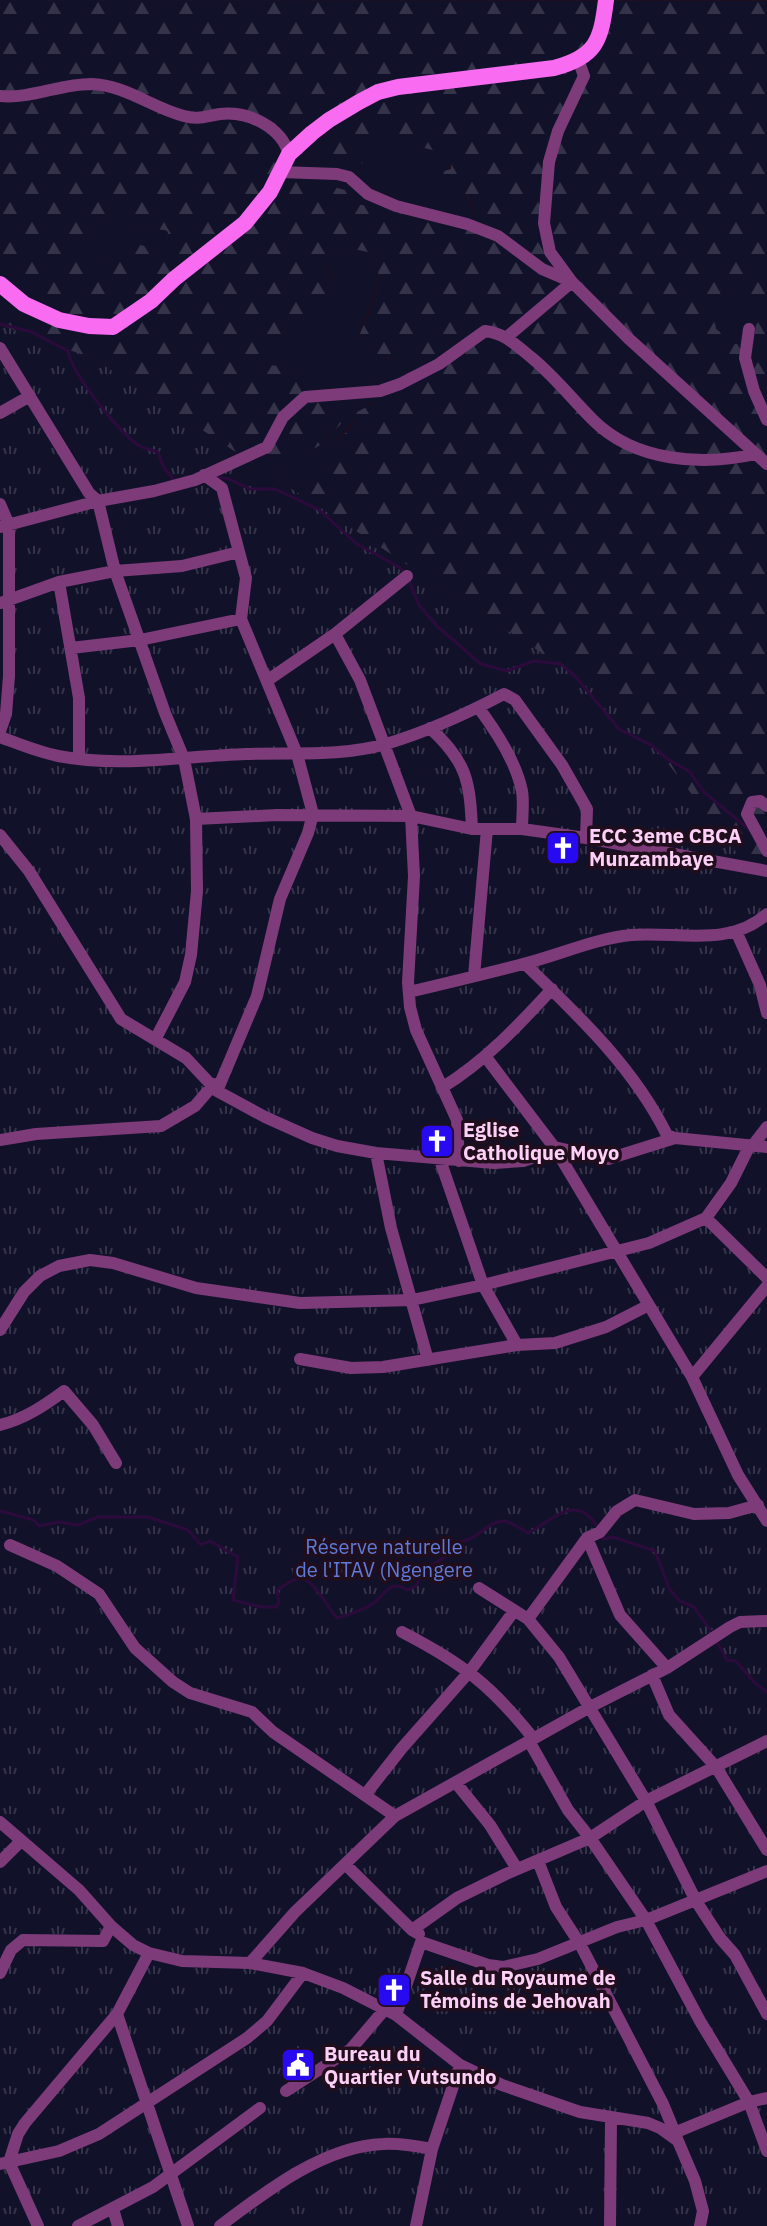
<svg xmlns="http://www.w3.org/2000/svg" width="767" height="2226" font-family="'IBM Plex Sans',sans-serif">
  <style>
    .grass { fill: #11122a }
    .forest { fill: url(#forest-firs); fill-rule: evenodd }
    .park { fill: url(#park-tufts) }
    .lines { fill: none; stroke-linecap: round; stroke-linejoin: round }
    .stream { stroke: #2c0b3c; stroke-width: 3 }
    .street { stroke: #7e3b7a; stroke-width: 12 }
    .secondary { stroke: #f96bf1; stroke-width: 16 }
    .labels { text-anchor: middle; stroke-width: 7; stroke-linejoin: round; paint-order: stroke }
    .poi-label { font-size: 20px; font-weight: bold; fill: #fdd0f7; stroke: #210e1d; text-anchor: start }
    .park-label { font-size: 20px; fill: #5f7bd9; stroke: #210e1d }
  </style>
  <defs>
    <pattern id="forest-firs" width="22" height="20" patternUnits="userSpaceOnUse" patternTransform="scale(2)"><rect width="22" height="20" fill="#11122a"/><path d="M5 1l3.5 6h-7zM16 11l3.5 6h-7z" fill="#35334a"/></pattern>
    <pattern id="park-tufts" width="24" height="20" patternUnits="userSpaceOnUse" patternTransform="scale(2)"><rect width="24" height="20" fill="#11122a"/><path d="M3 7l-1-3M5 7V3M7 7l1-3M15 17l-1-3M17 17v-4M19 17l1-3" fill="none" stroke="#35334a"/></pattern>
  </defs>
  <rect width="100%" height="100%" fill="#210e1d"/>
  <path class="grass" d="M378,129C389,130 391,139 401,142C420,149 436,147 453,160L448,170C458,195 480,199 473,231L387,208L361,205L345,190L296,177V166L315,159H368L371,142Z
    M108,212L137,228L165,230L168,232L167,239L180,248L166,251L121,245L111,262L94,263L84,259C78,237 96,226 108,212Z
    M359,250L376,254C382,295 369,304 357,340L388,359L403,354L424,358L423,362L417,369L388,382L380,400L367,405L337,440L327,467L313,481C302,483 283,481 278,470C287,455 303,454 317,447C325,443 329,434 337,429L336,388H303L301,370L270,365L262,360C269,333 307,323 329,310L333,278L325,260L326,256L337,251Z
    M739,278L743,283C751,302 763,325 750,344H727L716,329L715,322L722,285L727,279Z"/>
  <path class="forest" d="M0,0L767,1V892L625,708L94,359L0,325ZM378,129C389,130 391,139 401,142C420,149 436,147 452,160L451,169L444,171L438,181C464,191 481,197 473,231L387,208L361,205L345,190L297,177L296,166C302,162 312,159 319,159C330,159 360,171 368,159C373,150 371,139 378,129ZM108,212L137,228L165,230L168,232L167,240L179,248L166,251L127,242L121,245L111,262L94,263L84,259C78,237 96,225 108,212ZM359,250L376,254C378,266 380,282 377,293C371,315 357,332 355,355C378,365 400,350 423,358V362L417,369L388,382L380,400L357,412L353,425L336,443L327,467L313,481C302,483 283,481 278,470C286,456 303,454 317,447C323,444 325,438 330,434C349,418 351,413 343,389L303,388L301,370L270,365L262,361C269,330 312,325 333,307L336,293L325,260L326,256L337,251ZM739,278L743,283C751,302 763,325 750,344H727L724,335L716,329L715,322L722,285L727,279Z"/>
  <path class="park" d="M0,325L94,359L625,708L767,892V2226H0Z"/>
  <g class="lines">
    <path class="stream" d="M0,324L32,332L68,351C71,372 121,436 140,446C145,449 153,450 158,452L163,466L174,480
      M213,476L229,479L250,489H275L318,509L357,544L399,567L405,573
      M409,580L419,605L438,627L481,664L507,671L534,661L561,664L576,677L619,729L651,745L669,760L689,771L704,792L751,831
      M0,1511L34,1520L39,1526L59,1522L78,1525L98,1517H148L188,1530L201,1545L210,1541L238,1557L233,1600L261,1607H276L279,1603L277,1590L293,1580L303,1578C319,1587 325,1604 337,1618C345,1616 361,1610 369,1606C384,1599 388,1577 407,1590L416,1586C427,1557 448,1564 462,1541C477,1540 489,1520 504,1521C512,1522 521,1529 528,1533C554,1520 577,1491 598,1528
      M601,1534L603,1539L613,1537L655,1551L670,1590L680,1601L694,1607L713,1634
      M716,1641L727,1660L736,1661L755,1683L767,1692"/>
    <path class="street" d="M579,62L584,76L558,131L549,162L544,223L550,252L572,282L628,338L767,464
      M0,96C31,99 60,84 91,84C126,85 152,108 184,116C198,120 206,116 220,114C249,111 281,127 289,154
      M280,172L337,174L349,177L368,194L396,206L467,224L498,236L542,269L570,281
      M749,329L745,358L754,391L767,420
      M507,337L572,282
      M0,348L89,493L98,501L115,571L165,713L184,759L196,819L197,891L191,955L185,982L156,1038
      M0,413L30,396
      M204,475L222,488L246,578L241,619L297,754L313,814L308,833L280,899L257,996L217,1091
      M0,504L9,525V676L6,714L0,731
      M0,527L98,501L154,491L195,480L267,447L283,417L305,397L380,391L400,384L439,364L485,331C505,333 517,346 532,358C555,377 572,399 593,420C635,462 702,466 756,454
      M59,582L79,698V759
      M0,603L59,582L115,571L182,566L239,552
      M335,634L360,680L411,816L414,876L408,982L410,1007L416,1030L457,1120L459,1161
      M71,648L140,640L241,619
      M268,680L335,634L407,576
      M478,707C496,731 516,761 522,791C524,803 522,817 522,829
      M430,728C466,761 470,780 472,829
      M0,737C19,744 38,752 58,756C119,768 184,756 246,754C293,752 340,757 386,744C426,732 466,714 504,694L515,700L562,765L587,809L586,838
      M767,806L760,801L752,802L747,814L767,851
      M196,819L277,815L411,816L472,829H522L586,838L767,871
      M0,835L29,871L121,1019L186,1058L217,1091L265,1117L312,1138L337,1146L376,1153L494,1163L523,1161L556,1150L554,1147L608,1159L675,1138L767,1147
      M736,931L760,985L767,1013
      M525,964C579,1016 634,1068 667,1135L675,1138
      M474,976L487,829
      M409,992C447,983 485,974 523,964C559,955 594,939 631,935C677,931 729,948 767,914
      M485,1056L554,1147
      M443,1087C485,1061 518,1026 552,989
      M0,1140L36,1134L161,1126L195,1106L214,1084
      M754,1144L767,1127
      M556,1150L692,1377L738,1475L767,1521
      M376,1153L391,1228L428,1360
      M439,1157L483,1285L517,1345
      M706,1218L767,1278
      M0,1330L24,1292L40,1276L59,1266L90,1260L113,1263L196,1288L300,1303L412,1300L483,1285L649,1243L706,1218L731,1183L750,1145
      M300,1359L351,1368L383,1367L517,1345L555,1343L606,1327L649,1305
      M692,1377L767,1286
      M0,1425C24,1419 44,1406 64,1391L93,1425L116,1463
      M587,1538L620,1615L667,1668
      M10,1545L57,1566L99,1594L135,1648L173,1682L190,1693L252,1712L273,1732L395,1816
      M479,1588L528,1619L559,1657L646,1801L696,1901L720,1938L735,1955L767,2014
      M528,1619L587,1538L600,1532L617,1511L635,1500L694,1514L729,1513L758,1505
      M402,1632C462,1663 491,1685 533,1738
      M652,1675L669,1715L716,1767L767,1850
      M529,1741L568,1810L590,1838L646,1920L700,2021L749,2102L767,2151
      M456,1783L490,1825L517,1869
      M365,1795L402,1748L470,1671L514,1611
      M0,1822L79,1890L111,1926L133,1945L149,1953L182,1961L250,1963L303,1973L343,1988L396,2015L460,2065L502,2085L580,2112L648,2123L660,2128L678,2141L695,2181L703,2211L700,2226
      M538,1861L556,1907L580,1944L663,2104L677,2138
      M0,1862L21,1841
      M346,1865L412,1930L419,1934
      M412,1930L457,1898L506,1874L590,1838L646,1801L767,1741
      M250,1963L295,1912L395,1816L590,1707L667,1668L730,1627L740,1622L767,1621
      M0,1973L11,1950L23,1940L103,1941L111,1926
      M117,2014L188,2226
      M396,2015L421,1942L488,1965L503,1967L538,1959L617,1927L646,1920L767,1871
      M286,2091L351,2049L385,2009
      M674,2133L749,2102L767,2098
      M0,2164L59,2151L99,2134L247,2038L267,2021L303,1973
      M113,2209L118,2226
      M38,2226L9,2162L18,2134L25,2123L117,2014L149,1953
      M78,2226L153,2187L260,2108
      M220,2226C265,2192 324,2146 383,2144C399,2143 416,2146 432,2149
      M416,2226L432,2149L460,2065
      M610,2226L611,2118"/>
    <path class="secondary" d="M0,284L24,304L59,320L89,326L113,327L151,301L174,279L245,223L270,192L289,154L312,133L329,120L359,102L378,92L398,87L554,68C596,57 601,41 606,0"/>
  </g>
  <defs>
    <g id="church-square" transform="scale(1.8)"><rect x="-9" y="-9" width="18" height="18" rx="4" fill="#270aef" stroke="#210e1d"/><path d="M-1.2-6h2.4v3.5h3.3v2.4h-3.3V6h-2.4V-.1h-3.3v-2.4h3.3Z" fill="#fff"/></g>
    <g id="civic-square" transform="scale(1.8)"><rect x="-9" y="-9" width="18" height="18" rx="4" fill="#270aef" stroke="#210e1d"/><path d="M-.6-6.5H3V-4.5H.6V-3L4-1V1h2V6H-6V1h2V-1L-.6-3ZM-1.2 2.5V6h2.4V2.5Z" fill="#fff"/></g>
  </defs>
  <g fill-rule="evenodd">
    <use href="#church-square" x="563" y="848"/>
    <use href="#church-square" x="437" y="1141"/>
    <use href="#church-square" x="394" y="1990"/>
    <use href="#civic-square" x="298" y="2065"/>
  </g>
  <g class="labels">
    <g class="poi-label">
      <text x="589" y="843">ECC 3eme CBCA<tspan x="589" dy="23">Munzambaye</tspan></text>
      <text x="463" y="1137">Eglise<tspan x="463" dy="23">Catholique Moyo</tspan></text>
      <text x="420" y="1985">Salle du Royaume de<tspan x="420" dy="23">Témoins de Jehovah</tspan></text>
      <text x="324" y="2061">Bureau du<tspan x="324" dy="23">Quartier Vutsundo</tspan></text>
    </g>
    <g class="park-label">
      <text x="384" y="1554">Réserve naturelle<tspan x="384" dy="23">de l'ITAV (Ngengere</tspan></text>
    </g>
  </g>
</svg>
